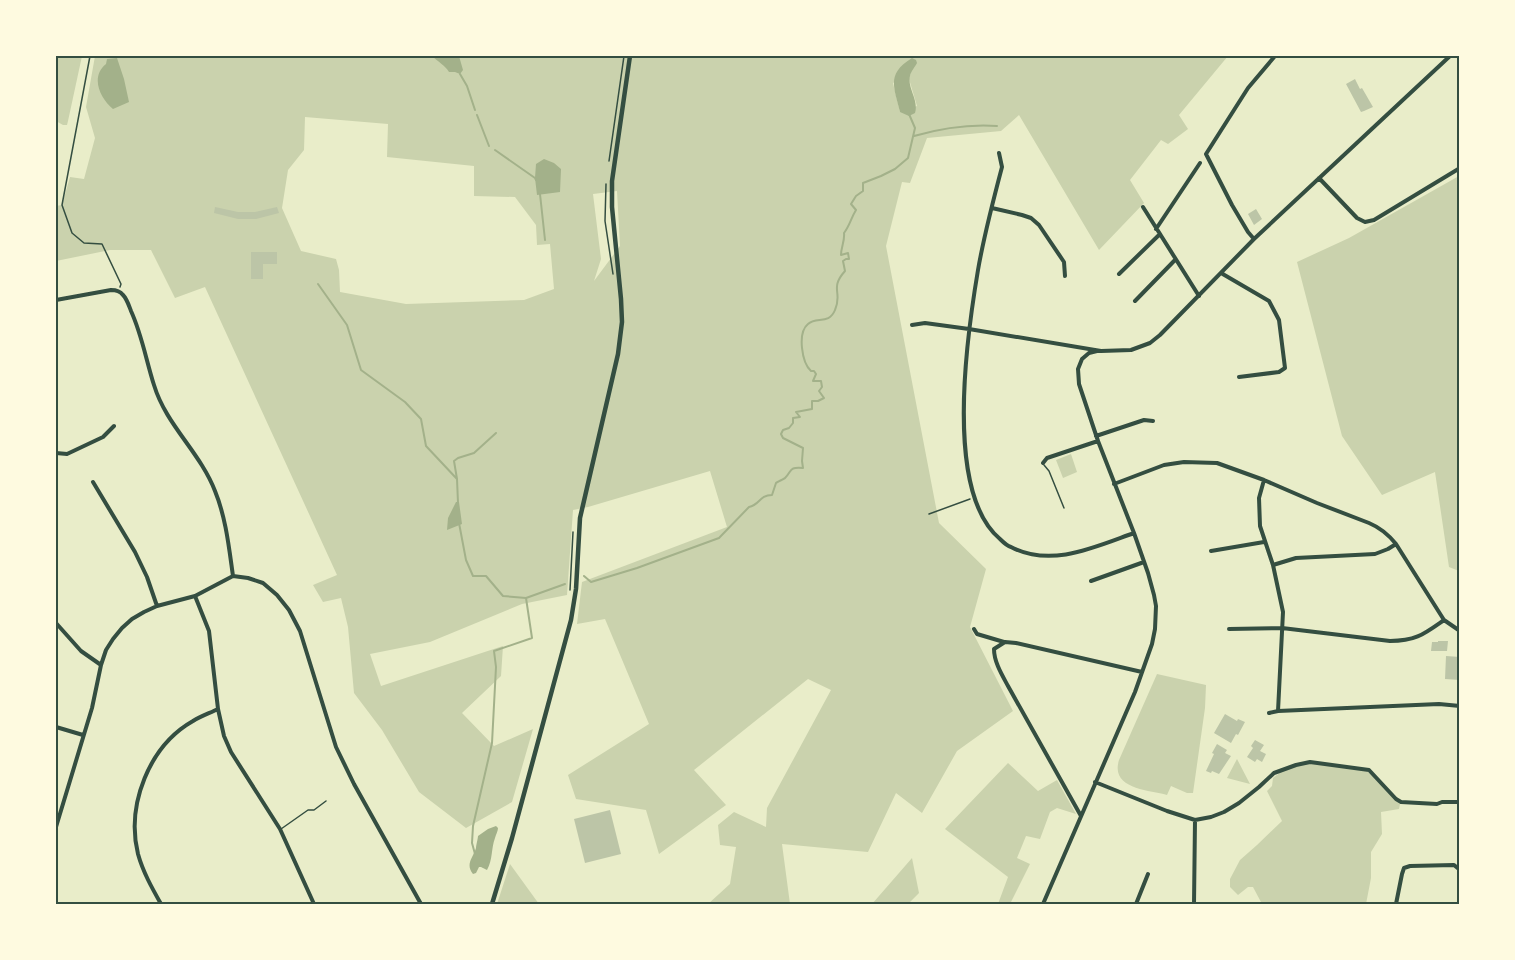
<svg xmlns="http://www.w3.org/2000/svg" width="1515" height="960" font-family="'Open Sans',sans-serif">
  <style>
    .green { fill: #cad2ad; fill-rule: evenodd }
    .water { fill: #a3b18a }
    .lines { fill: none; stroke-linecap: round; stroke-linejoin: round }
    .stream { stroke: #a3b18a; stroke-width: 2 }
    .building { fill: #bcc5a7 }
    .path { stroke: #344e41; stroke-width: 1.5 }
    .service { stroke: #344e41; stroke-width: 1.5 }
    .minor { stroke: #344e41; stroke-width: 4 }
    .tertiary { stroke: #344e41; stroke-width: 4.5 }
    .neatline { fill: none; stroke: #344e41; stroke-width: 2 }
  </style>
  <rect width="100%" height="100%" fill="#e9edc9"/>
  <path class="green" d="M56,56H82L68,121L67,125H63L56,121Z
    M95,56H1228L1179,115L1188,129L1168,144L1161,140L1130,180L1144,203L1099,250L1019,115L1001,131L927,138L910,183L902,182L886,246L939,523L986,569L970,627L1013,711L957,751L922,813L896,793L868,852L782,844L790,904H708L730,884L736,847L720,845L718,825L734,812L766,827L767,808L831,690L808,679L694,770L726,805L659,854L646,810L576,799L568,775L649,724L605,619L577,624L582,582L727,527L710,471L588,507L573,510L567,595L522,604L430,642L370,654L381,686L503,646L501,676L462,713L494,746L533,729L512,802L466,828L419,792L382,730L354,693L348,627L341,598L323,602L313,585L337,575L205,287L175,298L151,250H110L56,261V206L62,205L70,177L84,179L95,138L86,107ZM911,72L909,79L917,106L900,112L893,83ZM305,117L388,124L387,157L474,166V196L515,197L536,225L537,245L550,244L554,289L524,300L406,304L340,292L339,270L336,259L301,251L282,208L288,170L304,150ZM617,191L620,246L594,281L601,259L593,194Z
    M1459,176V571L1449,567L1435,472L1382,495L1342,436L1297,262L1349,238Z
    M1071,454L1077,472L1063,478L1056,460Z
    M1157,674L1206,685L1205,708L1193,793H1187L1171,786L1167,795C1148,790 1110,789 1119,760Z
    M1237,759L1250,784L1227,778Z
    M1008,763L1038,791L1057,780L1076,814L1057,808L1050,812L1040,839L1026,836L1017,858L1030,864L1010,904H998L1008,877L945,829Z
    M1305,763L1365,770C1379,778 1387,794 1400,804L1399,809L1381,812L1382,834L1371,852V878L1366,904H1262L1253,887H1248L1238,895L1230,887V879L1240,860L1257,845L1282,821L1267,791L1272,786L1273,778L1282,771Z
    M912,858L919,893L908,904H872Z
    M510,864L539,904H497Z"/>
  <path class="water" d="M432,56H459L463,70L460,74L455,72H449C445,65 438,62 432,56Z
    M117,58L124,79L129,102L113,109C100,98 90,77 106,64L107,59Z
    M912,58L916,60L917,63C915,67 911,71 910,76C907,88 919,100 915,113L909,116L900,112C894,87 886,74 912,58Z
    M544,159L554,163L561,169L560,192L537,195L535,178L536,164Z
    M456,502H459L462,524L447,530L448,518Z
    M496,826L498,828C498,831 496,834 495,838C491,849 493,859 487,870L481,867H479L476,873L473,874C465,864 473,858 476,848C476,846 478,838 478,836L488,829Z"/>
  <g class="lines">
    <path class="stream" d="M460,74L467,86L475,110
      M477,115L489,146
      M914,136C942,128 968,124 997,126
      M495,150L535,178L536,180
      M540,194L545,240
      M318,284L347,325L361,370L405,402L421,419L426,446L457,479
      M458,503L457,479L454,461L458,458L474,453L496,433
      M459,523L466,560L473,576H486L503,596L526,598
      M584,576L591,582L637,568L719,538L749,507C760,505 759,495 772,495L776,483C777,482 784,479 785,478C793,470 788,467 803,468L802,461L803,448L783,438L781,434L783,430L789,428L793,423V418L800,417L796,412L812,409V401H818L824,398L819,391L822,387L821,381H813L816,374L814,371H811C802,363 797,333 808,324C816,316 829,325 835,310C843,292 829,289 845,271L843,261L846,259H849L848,253L841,255C841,247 845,241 844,233C850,225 851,218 856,210L851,204L856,196L863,191V183L881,176L895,169L908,158L915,128L909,114
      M475,854L472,843L473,826L492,743L496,667L494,651L532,638L526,598L565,584"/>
  </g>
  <path class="building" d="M1355,79L1360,89L1362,88L1373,107L1364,111L1361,112L1346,84Z
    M215,207L238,212H255L277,207L279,213L256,219H238L214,213Z
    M1256,209L1262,219L1254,225L1248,214Z
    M251,252H277V264H263V279H251Z
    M1438,641H1448L1447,651H1431L1432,642H1438Z
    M1446,656L1460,657V680L1445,679Z
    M1225,714L1237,721L1238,719L1245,722L1238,735L1236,734L1231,743L1214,733Z
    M1255,740L1264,745L1260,751L1266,754L1262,762L1257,759L1255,762L1247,757L1253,748L1251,746Z
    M1217,744L1227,750L1225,753L1231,756L1219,774L1212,771L1211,773L1206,771L1214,754L1212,753Z
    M610,810L621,854L585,863L574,819Z"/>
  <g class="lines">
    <path class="path" d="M90,56L62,205L72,233L84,243L102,244L121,284L120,287
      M609,161L624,56
      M606,184L605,221L613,274
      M929,514L970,499
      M570,590L573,532"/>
    <path class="service" d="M1044,465L1049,471L1064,508
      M281,829L308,810H314L326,801"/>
    <path class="minor" d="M999,153L1002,167C993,201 984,235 978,270C967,335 944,492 1000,539C1003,542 1007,546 1011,547C1051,568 1095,547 1134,533
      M1319,178L1357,218L1365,222L1374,220L1460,168
      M1143,207L1199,296
      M992,208L1022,215L1031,218L1039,225L1064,262L1065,276
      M1156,229L1200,163
      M1254,239L1248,232L1232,205L1206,154L1248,88L1275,56
      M1221,273L1269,301L1279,320L1285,368L1279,372L1239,377
      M1119,274L1160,234
      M56,300L111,290C116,290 120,291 123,295C127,299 129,306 131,311C142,335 146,360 154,385C166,425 200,452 215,491C226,518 229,548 233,576
      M1135,301L1175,260
      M912,325L925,323L969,329L1101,351L1131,350L1150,343L1160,335L1254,239L1450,56
      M1096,436L1144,420L1153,421
      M56,453L67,454L103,437L114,426
      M1043,463L1047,458L1098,441
      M1264,480L1259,498L1260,526L1273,565L1283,612L1278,711
      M93,482L135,552L147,577L157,606
      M1114,484L1164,465L1184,462L1217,463L1264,480L1317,503L1369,523C1381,528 1388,534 1396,544L1444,620L1460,631
      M1211,551L1264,542
      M1273,565L1296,558L1375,554L1388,549L1396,544
      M233,576L248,578L263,583L277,595L289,610L300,631L336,747L354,784L421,904
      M1091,581L1144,562
      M195,596L209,631L218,709L224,736L231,752L280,829L314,904
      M56,623L81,651L101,665
      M974,629L977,634L1004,642
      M1229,629L1282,628L1390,641C1416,641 1424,634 1444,620
      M1269,713L1278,711L1439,704L1460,706
      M56,727L83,735
      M1095,782L1167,811L1195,820L1211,817L1224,812L1239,803L1259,787L1274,773L1296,765L1310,762L1369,770L1396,799L1401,802L1437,804L1442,802H1460
      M1081,816L1008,686C1002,675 994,662 994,649L1005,642L1016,643L1142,672
      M56,827L92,708L101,665L106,650L113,639L122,628L132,619L144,612L157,606L195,596L233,576
      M161,904C152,888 143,872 138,854C126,805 149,746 193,721C201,716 210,713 218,709
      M1043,904L1135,692L1152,644L1155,629L1156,606L1154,595L1148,573L1134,533L1098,441L1079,384L1078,369L1082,359L1089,353L1097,351
      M1136,904L1148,874
      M1194,904L1195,820
      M1396,904L1402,874L1404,868L1410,866L1454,865L1460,870"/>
    <path class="tertiary" d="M492,904L512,838L571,620L576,589L580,518L618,354L622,322L621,299L612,207V181L630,56"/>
  </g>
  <rect width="1515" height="960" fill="none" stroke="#fefae0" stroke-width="114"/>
  <rect x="57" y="57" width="1401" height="846" class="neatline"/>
</svg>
